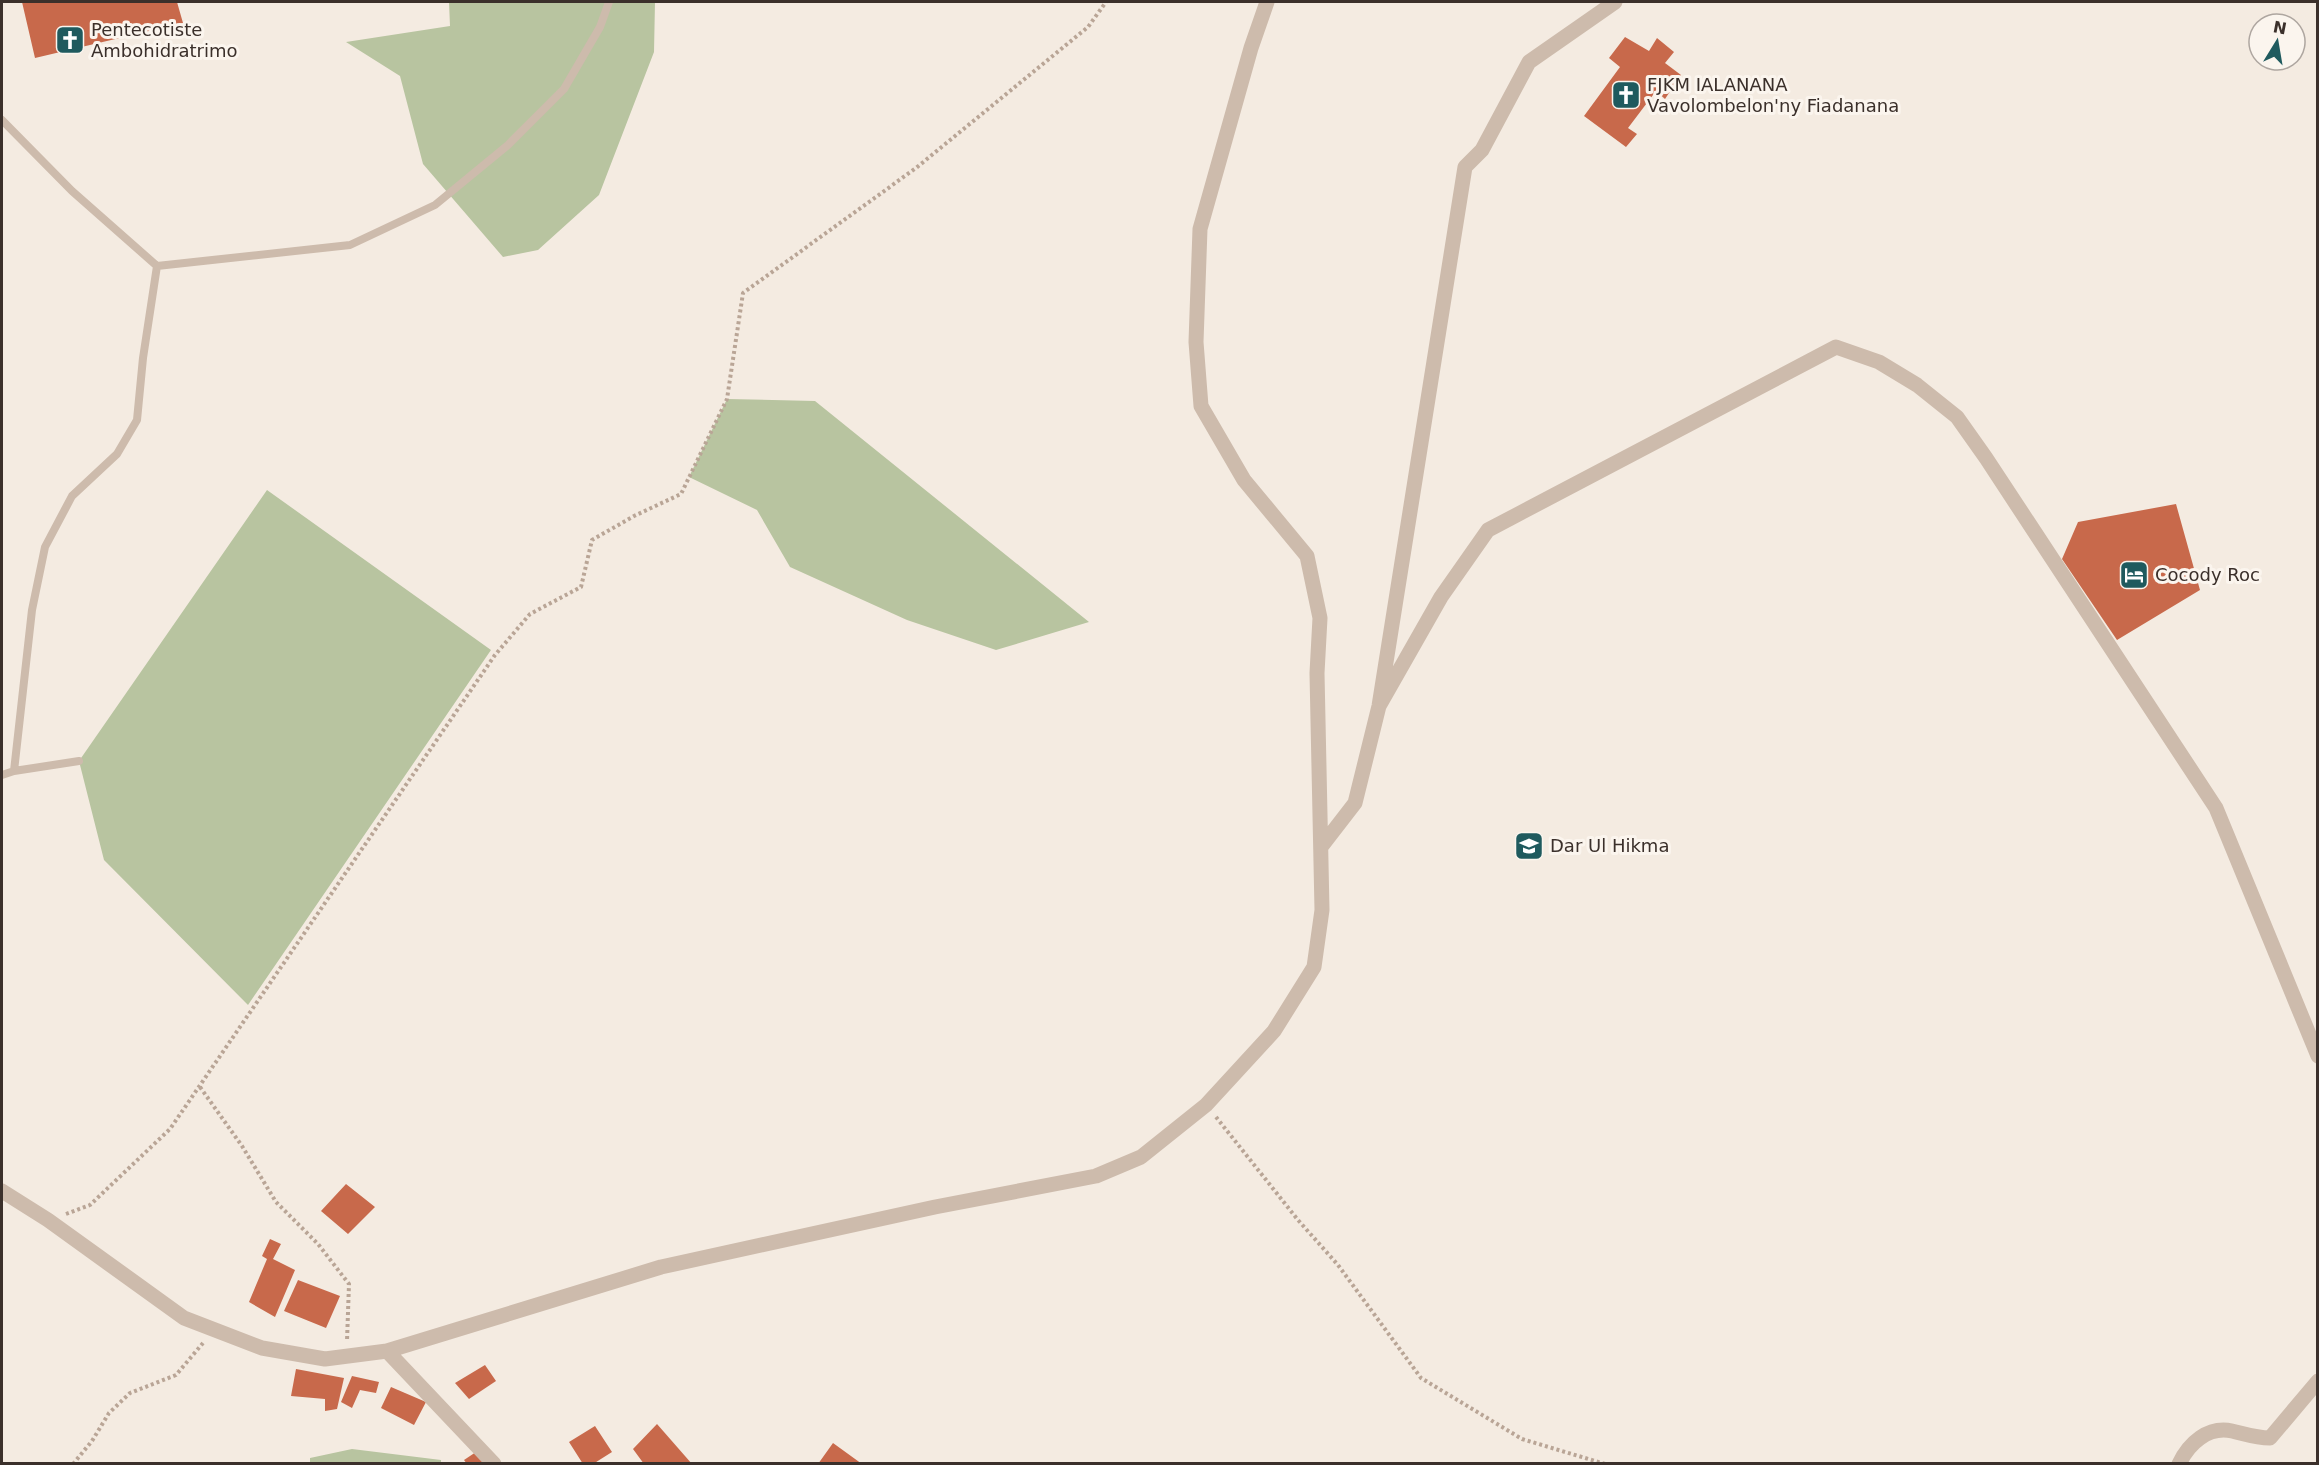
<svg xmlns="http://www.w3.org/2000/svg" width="2319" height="1465" font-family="'DejaVu Sans',sans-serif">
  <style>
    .green { fill: #b8c4a0 }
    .building { fill: #c8694b }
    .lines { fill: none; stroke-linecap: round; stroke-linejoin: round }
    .path { stroke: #b9a596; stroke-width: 4; stroke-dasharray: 3 3; stroke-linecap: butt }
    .lane { stroke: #cdbbac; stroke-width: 8 }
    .street { stroke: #cdbbac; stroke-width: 15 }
    .labels { text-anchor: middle; stroke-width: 6; stroke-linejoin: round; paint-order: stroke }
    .poi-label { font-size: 18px; fill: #3b302b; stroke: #fbf5ee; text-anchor: start }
  </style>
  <rect width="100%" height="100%" fill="#f4ebe1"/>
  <path class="green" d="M449,2H655L654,52L599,195L538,250L503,257L423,164L400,76L346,42L450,26Z
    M727,399L815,401L1089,622L996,650L907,620L790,567L757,510L689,477Z
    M267,490L491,650L248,1005L104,860L79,761Z
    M352,1449L441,1460V1463H310V1458Z"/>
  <path class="building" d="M22,2H177L183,23L35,58Z
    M1625,37L1649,51L1657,38L1674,52L1665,63L1681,75L1665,99L1656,91L1628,128L1637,134L1626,147L1584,116L1620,67L1609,58Z
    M2176,504L2200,590L2117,640L2062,559L2078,522Z
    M346,1184L375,1207L348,1234L321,1211Z
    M270,1239L281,1244L273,1259L295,1270L275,1317L249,1302L267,1259L262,1256Z
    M298,1280L340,1296L326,1328L284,1311Z
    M485,1365L496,1381L469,1399L455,1383Z
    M296,1369L344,1378L337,1409L325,1411V1399L291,1396Z
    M352,1376L379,1382L376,1393L360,1390L352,1408L341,1402Z
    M391,1387L426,1402L414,1425L381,1408Z
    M657,1424L692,1464H644L633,1449Z
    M595,1426L612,1452L593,1464H583L569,1442Z
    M833,1443L862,1464H818Z
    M476,1452L486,1464H467L464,1460Z"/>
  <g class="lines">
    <path class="path" d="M200,1087L242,1146L276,1202L318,1244L349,1284L347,1341
      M1216,1117L1298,1220L1338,1265L1421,1378L1522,1439L1605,1464
      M66,1214L90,1205L170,1129L495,655L530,614L581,587L592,540L634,516L681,494L727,399L743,293L916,168L1088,27L1106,2
      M73,1464L92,1441L109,1413L130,1393L176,1375L203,1343"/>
    <path class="lane" d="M2,120L72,191L157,266L143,358L137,420L117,454L72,496L45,547L32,610L14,771L2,775
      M157,266L350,245L435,205L508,145L564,89L600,27L609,2
      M14,771L79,761"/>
    <path class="street" d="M1379,706L1441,597L1488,530L1836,347L1879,362L1917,385L1957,417L1986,458L2216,808L2318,1056
      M1321,847L1355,803L1379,706L1465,167L1482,150L1529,62L1615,2
      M2,1191L48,1220L184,1318L262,1348L325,1359L387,1351L661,1267L935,1207L1096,1176L1141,1157L1206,1105L1274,1031L1314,967L1322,910L1317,673L1320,618L1307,556L1244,480L1201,406L1196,342L1200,229L1251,48L1267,2
      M387,1351L494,1464
      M2179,1464C2189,1443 2208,1426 2232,1431C2245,1434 2256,1438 2270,1438L2318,1381"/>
  </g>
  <defs>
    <g id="church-square" transform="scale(1.5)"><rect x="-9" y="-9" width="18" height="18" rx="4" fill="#1f5a5e" stroke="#fbf5ee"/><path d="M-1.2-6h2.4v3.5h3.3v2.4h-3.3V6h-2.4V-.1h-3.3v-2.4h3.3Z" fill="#fff"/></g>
    <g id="hotel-square" transform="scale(1.5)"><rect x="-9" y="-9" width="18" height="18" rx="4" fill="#1f5a5e" stroke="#fbf5ee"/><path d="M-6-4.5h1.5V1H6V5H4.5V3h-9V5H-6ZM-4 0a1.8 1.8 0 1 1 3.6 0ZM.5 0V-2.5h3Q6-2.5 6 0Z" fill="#fff"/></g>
    <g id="university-square" transform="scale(1.5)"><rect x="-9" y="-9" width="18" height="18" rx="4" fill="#1f5a5e" stroke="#fbf5ee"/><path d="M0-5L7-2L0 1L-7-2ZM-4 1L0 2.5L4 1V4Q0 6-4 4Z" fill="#fff"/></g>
  </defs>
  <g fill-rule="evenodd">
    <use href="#church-square" x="70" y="40"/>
    <use href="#church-square" x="1626" y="95"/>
    <use href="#hotel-square" x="2134" y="575"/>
    <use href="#university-square" x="1529" y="846"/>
  </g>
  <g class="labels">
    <g class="poi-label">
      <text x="91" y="36">Pentecotiste<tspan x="91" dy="21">Ambohidratrimo</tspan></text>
      <text x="1647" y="91">FJKM IALANANA<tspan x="1647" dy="21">Vavolombelon'ny Fiadanana</tspan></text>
      <text x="2155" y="581">Cocody Roc</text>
      <text x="1550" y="852">Dar Ul Hikma</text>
    </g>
  </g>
  <rect width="2319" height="1465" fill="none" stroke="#3b302b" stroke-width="6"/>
  <g transform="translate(2277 42) rotate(11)"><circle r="28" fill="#fbf5ee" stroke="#aea6a0" stroke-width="1.5"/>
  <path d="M0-4.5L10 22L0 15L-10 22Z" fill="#1f5a5e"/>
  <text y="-9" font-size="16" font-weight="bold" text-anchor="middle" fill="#3b302b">N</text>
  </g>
</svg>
